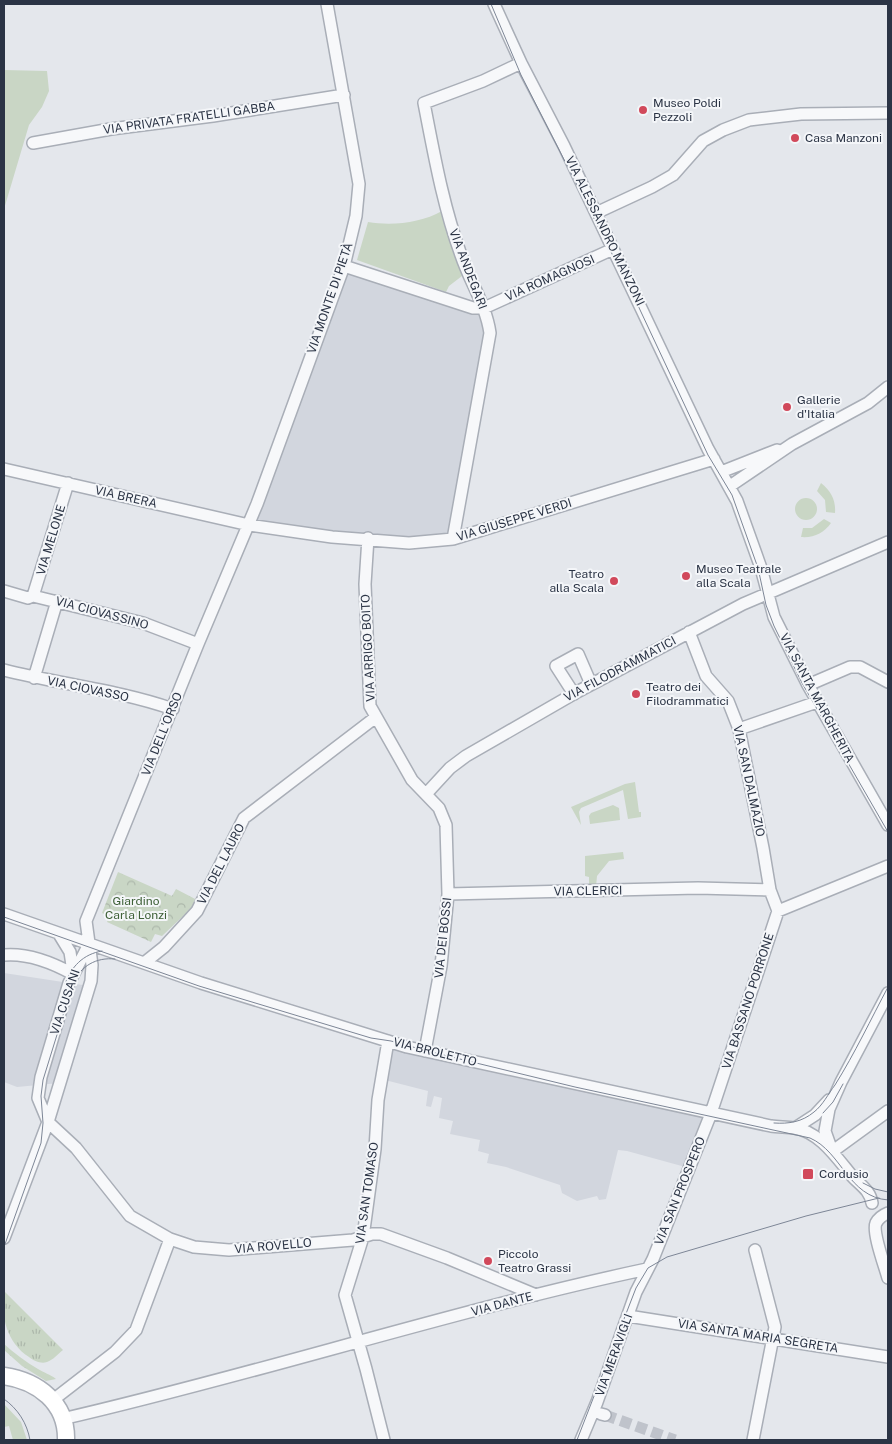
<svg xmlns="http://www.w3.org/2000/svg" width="892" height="1444" font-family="'Public Sans',sans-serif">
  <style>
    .built { fill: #d2d6de }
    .grass { fill: url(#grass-tufts) }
    .park { fill: url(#park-crowns) }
    .garden { fill: #c9d6c5 }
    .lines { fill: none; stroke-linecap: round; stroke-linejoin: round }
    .street-tunnel { stroke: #bfc3cb; stroke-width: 11; stroke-dasharray: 11 5.5; stroke-linecap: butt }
    .street-casing { stroke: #a9aeb7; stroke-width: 14 }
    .secondary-casing { stroke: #a9aeb7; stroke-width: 19 }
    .street { stroke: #f7f8fa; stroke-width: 11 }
    .secondary { stroke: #fff; stroke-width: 16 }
    .tram { stroke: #7d8696; stroke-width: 1 }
    .poi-dot { fill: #d1495b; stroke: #f4f6f9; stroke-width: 2 }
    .labels { text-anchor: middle; stroke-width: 4; stroke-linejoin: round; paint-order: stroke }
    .poi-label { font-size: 12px; fill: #2b3445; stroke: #f4f6f9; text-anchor: start }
    .street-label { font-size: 12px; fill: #2b3445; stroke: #f4f6f9 }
    .park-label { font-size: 12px; fill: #3f6138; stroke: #f4f6f9 }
  </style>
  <defs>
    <pattern id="grass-tufts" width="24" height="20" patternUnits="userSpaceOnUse" patternTransform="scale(1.25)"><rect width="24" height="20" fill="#c9d6c5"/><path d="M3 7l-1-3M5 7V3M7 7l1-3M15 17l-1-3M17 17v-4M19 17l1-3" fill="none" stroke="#adb8ab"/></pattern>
    <pattern id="park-crowns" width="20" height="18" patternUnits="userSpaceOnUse" patternTransform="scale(1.25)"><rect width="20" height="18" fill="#c9d6c5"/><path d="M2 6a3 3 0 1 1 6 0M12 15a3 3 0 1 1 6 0" fill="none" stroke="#adb8ab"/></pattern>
  </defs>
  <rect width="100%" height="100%" fill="#e4e7ec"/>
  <path class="built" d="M344,267L483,309L488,327L451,538L408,541L249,524Z
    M4,973L89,986L59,1083L17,1087L4,1082Z
    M389,1041L711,1113L689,1168L627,1151L618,1150L606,1199L599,1200L597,1196L577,1201L562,1193L560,1185L506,1167L487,1163L489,1154L478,1151L480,1140L450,1134L453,1121L439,1118L442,1098L434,1096L431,1107L426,1106L428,1091L381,1079Z"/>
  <path class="grass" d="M5,1292L63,1350C58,1354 53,1360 47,1362C41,1364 34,1361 29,1357C7,1343 0,1316 5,1292Z
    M4,1344C14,1353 26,1362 38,1369C44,1373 50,1374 56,1379L46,1381L22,1366L4,1350Z"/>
  <path class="park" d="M118,872L172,896L176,889L199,901L162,936L155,934L151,942L107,922L109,917L102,913Z"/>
  <path class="garden" d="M4,70L47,71L49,91L42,107L29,125L4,209Z
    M442,211L462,276L449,286L446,292L357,260L368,222C392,226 421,223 442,211Z
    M821,483C831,491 836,500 835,513L826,512L825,500L817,491Z
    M795 509a11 11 0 1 1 22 0a11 11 0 1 1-22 0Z
    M824,519L831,523C824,533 814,538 801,537L803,528H812Z
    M635,782L639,812H641V817L628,819L623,790L581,808L579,812L581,825L571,807L625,784Z
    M613,805L619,808L620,820L590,824L589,816L591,813Z
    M623,852L624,859L609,861L597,876L596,887H589V877L585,876V856Z
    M4,1404L21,1422L27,1440H13L9,1426L4,1427Z"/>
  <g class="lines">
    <path class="street-tunnel" d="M605,1415L675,1440"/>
    <g class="street-casing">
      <path id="street" d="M494,4L521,63L564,146L708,449L737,501L761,568L774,617L808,685L888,825
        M33,143L111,129L213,116L344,95
        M596,213L652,187L673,175L703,141L723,130L749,120L801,114L888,113
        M344,266L473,308H484L613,249
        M4,469L249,525L332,537L409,543L453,539L714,459
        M721,472L777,450
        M730,486L792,444L868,403L888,387
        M368,538L365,584L370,706L412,780L439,808L446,825L448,894L441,966L425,1051
        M453,539L490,333C486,305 470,282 461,255C443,206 434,154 424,103L483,81L521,63
        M4,591L28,598L33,596L143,623L198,644
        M33,596L68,483
        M4,670C59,684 118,690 173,709
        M34,678L57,601
        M808,685L850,667H860L888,682
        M574,694L556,666L578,654L591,684
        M739,729L817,702
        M426,794L450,768L466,756L577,692L743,604L888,542
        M448,894L698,888L770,890
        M778,911L888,866
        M4,914L201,983L407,1047L771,1126C778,1127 786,1127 794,1128C819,1131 837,1158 852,1176C860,1185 870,1190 872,1203
        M59,934L70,952L73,972
        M4,955C27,953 53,963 73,974
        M144,963L164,947L197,911L244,818L376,717
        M48,1122L76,1148L130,1216L170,1239L194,1247L229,1250L353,1240L372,1234H381L447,1258L536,1295
        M48,1122L38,1098L41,1077L69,983L89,944
        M795,1128L815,1115L829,1100
        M831,1148L825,1131L829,1109L841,1082L888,993
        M833,1151L888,1111
        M888,1213C883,1215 879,1217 876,1223C872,1232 885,1267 888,1278
        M4,1238L48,1122L91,981L92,965L86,921L198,644L257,504L344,266L356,216L359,184L327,4
        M628,1316L888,1357
        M53,1400L115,1352L136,1330L170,1239
        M601,1414L605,1415
        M62,1419C258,1374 450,1311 647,1269
        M384,1440L366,1369L345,1295L363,1237L375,1149L378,1100L388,1041
        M581,1440L597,1402L636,1292L653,1259L710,1116L778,911L770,890L763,848L739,729L728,701L706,676L689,632
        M753,1440L775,1327L755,1250"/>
    </g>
    <g class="secondary-casing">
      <path id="secondary" d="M4,1376C38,1381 67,1403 66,1440"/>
    </g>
    <use href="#street" class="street"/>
    <use href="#secondary" class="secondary"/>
    <path class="tram" d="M491,4L521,75L634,297L708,455L732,495L758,568L766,605L774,626L802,683L888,832
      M4,917L199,986L371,1038L391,1041L431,1052L575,1087L810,1138C842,1152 848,1197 888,1200
      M65,984C71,967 83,954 102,951
      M823,1113L833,1102L843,1084
      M774,1123C789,1124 802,1122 814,1112C823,1105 828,1094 835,1085C855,1053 871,1019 888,987
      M863,1183L875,1189L888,1192
      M4,1247L41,1143L43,1123L41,1096L43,1080L73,983C81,966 96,957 115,959
      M4,1399C18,1409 27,1423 30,1440
      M577,1440L636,1288L648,1268L667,1257L806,1216L879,1198"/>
  </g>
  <g class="poi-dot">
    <circle cx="643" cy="110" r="5"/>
    <circle cx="795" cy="138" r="5"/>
    <circle cx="787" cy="407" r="5"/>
    <circle cx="686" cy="576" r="5"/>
    <circle cx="614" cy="581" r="5"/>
    <circle cx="636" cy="694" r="5"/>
    <rect x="802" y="1168" width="12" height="12" rx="2.5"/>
    <circle cx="488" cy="1261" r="5"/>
  </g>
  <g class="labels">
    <g class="poi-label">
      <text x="653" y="107">Museo Poldi<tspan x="653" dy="14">Pezzoli</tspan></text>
      <text x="805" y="142">Casa Manzoni</text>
      <text x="797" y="404">Gallerie<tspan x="797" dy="14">d'Italia</tspan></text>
      <text x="696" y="573">Museo Teatrale<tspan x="696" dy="14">alla Scala</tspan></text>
      <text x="604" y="578" text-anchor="end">Teatro<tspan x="604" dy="14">alla Scala</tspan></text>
      <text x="646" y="691">Teatro dei<tspan x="646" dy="14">Filodrammatici</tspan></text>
      <text x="819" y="1178">Cordusio</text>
      <text x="498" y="1258">Piccolo<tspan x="498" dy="14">Teatro Grassi</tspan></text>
    </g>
    <g class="street-label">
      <text transform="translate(189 118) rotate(-8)" y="4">VIA PRIVATA FRATELLI GABBA</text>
      <text transform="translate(605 231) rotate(64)" y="4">VIA ALESSANDRO MANZONI</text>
      <text transform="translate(468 269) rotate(69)" y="4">VIA ANDEGARI</text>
      <text transform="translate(550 278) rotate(-24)" y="4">VIA ROMAGNOSI</text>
      <text transform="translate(330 298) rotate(-71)" y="4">VIA MONTE DI PIETÀ</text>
      <text transform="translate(126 497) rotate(13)" y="4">VIA BRERA</text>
      <text transform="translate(514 520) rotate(-17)" y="4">VIA GIUSEPPE VERDI</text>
      <text transform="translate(51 540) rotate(-73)" y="4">VIA MELONE</text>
      <text transform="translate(102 613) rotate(15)" y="4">VIA CIOVASSINO</text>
      <text transform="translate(368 648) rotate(-93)" y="4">VIA ARRIGO BOITO</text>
      <text transform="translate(620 669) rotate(-28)" y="4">VIA FILODRAMMATICI</text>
      <text transform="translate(88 689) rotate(12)" y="4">VIA CIOVASSO</text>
      <text transform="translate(817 698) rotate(62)" y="4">VIA SANTA MARGHERITA</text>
      <text transform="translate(162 734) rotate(-68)" y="4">VIA DELL'ORSO</text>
      <text transform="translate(749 781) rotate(78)" y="4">VIA SAN DALMAZIO</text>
      <text transform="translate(221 864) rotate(-63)" y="4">VIA DEL LAURO</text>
      <text transform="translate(588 891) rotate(-1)" y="4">VIA CLERICI</text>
      <text transform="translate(443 938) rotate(-84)" y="4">VIA DEI BOSSI</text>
      <text transform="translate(748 1001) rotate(-72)" y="4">VIA BASSANO PORRONE</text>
      <text transform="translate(65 1002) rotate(-71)" y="4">VIA CUSANI</text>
      <text transform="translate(435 1052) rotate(14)" y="4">VIA BROLETTO</text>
      <text transform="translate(680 1191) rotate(-68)" y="4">VIA SAN PROSPERO</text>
      <text transform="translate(367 1193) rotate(-82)" y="4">VIA SAN TOMASO</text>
      <text transform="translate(273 1246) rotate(-5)" y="4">VIA ROVELLO</text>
      <text transform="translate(502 1304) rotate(-15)" y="4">VIA DANTE</text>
      <text transform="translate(758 1336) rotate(9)" y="4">VIA SANTA MARIA SEGRETA</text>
      <text transform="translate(614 1355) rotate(-70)" y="4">VIA MERAVIGLI</text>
    </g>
    <g class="park-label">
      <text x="136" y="905">Giardino<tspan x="136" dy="14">Carla Lonzi</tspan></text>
    </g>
  </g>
  <rect width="892" height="1444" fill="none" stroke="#2b3445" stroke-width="10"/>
</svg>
